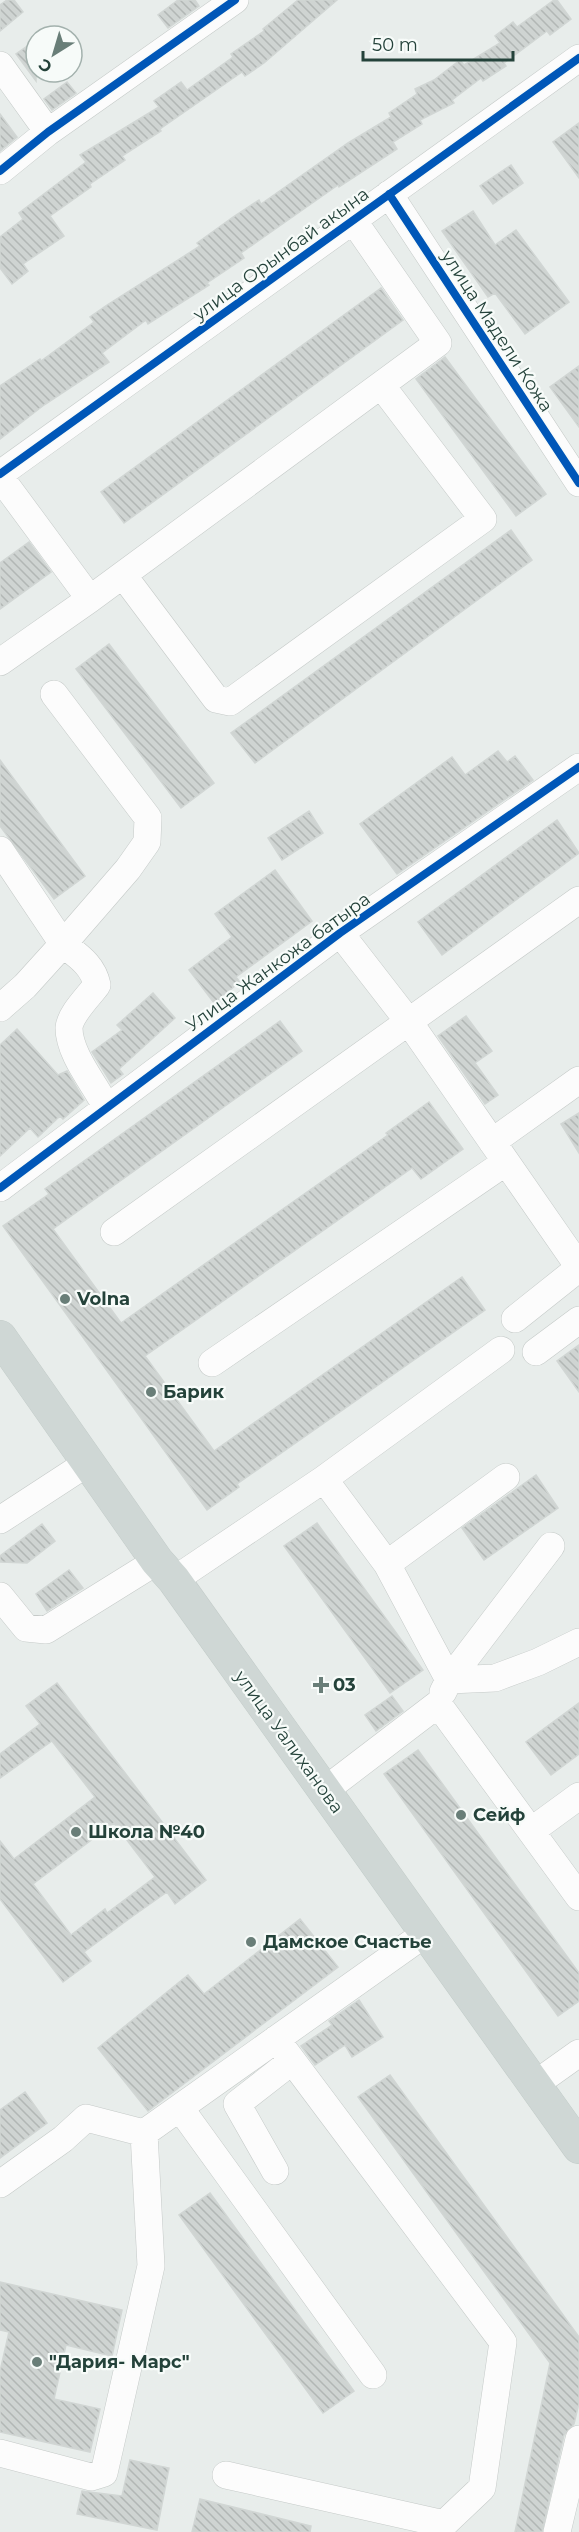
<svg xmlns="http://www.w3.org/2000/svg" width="579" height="2532" font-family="Montserrat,sans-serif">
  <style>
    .building { fill: url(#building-back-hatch); stroke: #d1d6d4; stroke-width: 1.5; fill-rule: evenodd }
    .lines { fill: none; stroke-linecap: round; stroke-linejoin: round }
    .minor-casing { stroke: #c5cac8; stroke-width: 28 }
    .major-casing { stroke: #c3ccc9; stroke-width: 34 }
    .minor { stroke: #fcfcfc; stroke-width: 27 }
    .major { stroke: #cfd7d5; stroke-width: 33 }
    .cycleway-casing { stroke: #f7fbf9; stroke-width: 11 }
    .cycleway { stroke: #0057b8; stroke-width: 8 }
    .poi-dot { fill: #697e78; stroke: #f7fbf9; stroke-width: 2 }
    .labels { text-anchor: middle; stroke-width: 4.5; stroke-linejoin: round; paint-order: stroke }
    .street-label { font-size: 18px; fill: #24423a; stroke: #f7fbf9 }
    .poi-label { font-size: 18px; font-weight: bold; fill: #24423a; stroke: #f7fbf9; text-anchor: start }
  </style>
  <defs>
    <pattern id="building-back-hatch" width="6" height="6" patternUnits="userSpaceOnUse" patternTransform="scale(1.5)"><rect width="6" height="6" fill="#cfd4d2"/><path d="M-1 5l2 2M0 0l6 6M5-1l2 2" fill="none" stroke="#b2b7b5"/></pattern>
  </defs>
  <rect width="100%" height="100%" fill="#e8edeb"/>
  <path class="building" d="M7,0H14L23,12L0,31V5Z
    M178,0H195L199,6L168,28L158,15Z
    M298,0H337L264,63L245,76L242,72L160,129L161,131L122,156L125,160L90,184L91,187L50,216L64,236L23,264L28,271L12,284L0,268V237L23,219L19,213L86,162L80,155L159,107L154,101L181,82L187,90L233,57L231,54L264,31L263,29Z
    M554,0H557L571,19L550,35L547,31L504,63L506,66L483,81L481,78L452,100L454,103L420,120L422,124L393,142L397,149L339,187L338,185L241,253L244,258L207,283L209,285L148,324L146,320L102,353L109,362L44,405L0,439V386L40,359L41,361L94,322L90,317L107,305L200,246L197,243L233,217L259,200L261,204L348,143L391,117L389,113L417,94L415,89L434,80L460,60L464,65L500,43L495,36L513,22L517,27Z
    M36,40V81L16,54Z
    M67,82L76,93L52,110L44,99Z
    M0,114L17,137L0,151Z
    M579,123V178L553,142Z
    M511,165L523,183L493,204L480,186Z
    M473,211L495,245L516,230L569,302L525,334L495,293L488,297L442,231Z
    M381,288L403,320L124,523L101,492Z
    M445,357L546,494L516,516L416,379Z
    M579,366V427L550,387Z
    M511,530L532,560L255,763L231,733Z
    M29,542L51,572L0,609V563Z
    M109,644L214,783L181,808L76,669Z
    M498,751L507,762L515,756L533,780L397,874L360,824L452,757L465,775Z
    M0,760L85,876L54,899L0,826Z
    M309,811L323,833L282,860L268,838Z
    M557,820L579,853L442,955L418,922Z
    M275,870L312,921L236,977L240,982L214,1003L189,970L232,937L215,914Z
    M153,993L175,1018L119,1069L123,1074L111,1083L92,1052L122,1030L117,1025Z
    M466,1016L492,1051L475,1063L498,1095L485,1104L438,1036Z
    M280,1021L302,1051L53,1229L121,1323L388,1135L386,1133L429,1102L463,1149L421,1179L412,1168L145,1356L214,1451L462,1277L485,1310L237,1484L239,1487L207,1510L3,1226L49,1194L45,1189Z
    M17,1029L58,1075L67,1071L84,1100L63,1119L60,1116L38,1137L30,1128L0,1156V1045Z
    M579,1113V1153L561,1124Z
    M579,1345V1392L557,1361Z
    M536,1475L558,1508L484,1560L462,1528Z
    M317,1523L423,1670L390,1693L284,1546Z
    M42,1524L55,1541L27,1563L0,1562V1556Z
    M69,1570L83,1588L47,1611L36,1594Z
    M57,1683L206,1880L175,1904L167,1892L133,1916L84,1952L91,1961L63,1982L0,1899V1841L14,1859L95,1797L52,1741L0,1778V1754L40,1724L26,1706ZM114,1823L155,1877L107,1913L105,1909L71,1935L33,1884Z
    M392,1696L403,1711L376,1731L365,1715Z
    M579,1703V1754L551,1775L526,1742Z
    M418,1750L579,1973V2001L558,2016L384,1774Z
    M300,1919L338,1967L148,2111L98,2048L188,1975L204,1994Z
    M359,2000L383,2037L352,2057L345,2045L315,2065L301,2046L332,2025L329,2021Z
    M390,2075L579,2337V2403L574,2424L564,2435L542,2532H515L550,2363L358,2097Z
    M25,2092L47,2123L0,2158V2110Z
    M210,2193L354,2391L323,2413L179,2215Z
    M0,2282L122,2310L112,2356L66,2345L54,2399L100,2409L90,2452L0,2432V2371L9,2332L0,2330Z
    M130,2460L169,2468L157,2530L77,2514L82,2491L122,2496Z
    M200,2499L311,2526L310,2532H192Z"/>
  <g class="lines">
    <g class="minor-casing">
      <path id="minor" d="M0,65L48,132
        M0,171L48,132L235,0
        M389,194L579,483
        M0,474L579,58
        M0,477L90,599L0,662
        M123,575L216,699L230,702L483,519L381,385
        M90,599L438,343L353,220
        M54,694L148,818L147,842L128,869L63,944C78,956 93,965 97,985C89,996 70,1014 69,1028C69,1051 89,1077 100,1096
        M0,850L63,944L25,986L0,1008
        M340,933L409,1022L579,1267
        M492,1142L579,1080
        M0,1188L340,933L579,767
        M114,1232L579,900
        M515,1319L579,1268
        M536,1352L579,1320
        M212,1363L506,1162
        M324,1479L501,1350
        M0,1520L89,1462
        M387,1564L506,1477
        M174,1580L324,1479L387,1564L449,1680L551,1546
        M0,1596L26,1628L46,1630L157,1561
        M443,1692L449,1680L495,1678L538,1662L579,1642
        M324,1791L438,1704L579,1897
        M531,1831L579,1796
        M534,2085L579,2053
        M180,2108L373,2375
        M275,2171L237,2104L292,2061
        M0,2184L63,2139L86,2118L144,2133L426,1933
        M0,2453L91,2477L104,2473L151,2266L144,2133
        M226,2475L444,2524L482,2488L503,2342L276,2039
        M557,2532L579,2439"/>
    </g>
    <g class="major-casing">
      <path id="major" d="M0,1337L157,1561L174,1580L579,2147"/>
    </g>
    <use href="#minor" class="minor"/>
    <use href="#major" class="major"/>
    <g class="cycleway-casing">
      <path id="cycleway" d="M0,171L48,132L235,0
        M389,194L579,483
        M0,474L579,58
        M0,1188L340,933L579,767"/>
    </g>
    <use href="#cycleway" class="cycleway"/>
  </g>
  <g class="poi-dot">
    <circle cx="65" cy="1299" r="6"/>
    <circle cx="151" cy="1392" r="6"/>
    <path d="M318 1676h6v6h6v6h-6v6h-6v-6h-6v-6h6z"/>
    <circle cx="461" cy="1815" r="6"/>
    <circle cx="76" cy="1832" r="6"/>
    <circle cx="251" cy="1942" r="6"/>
    <circle cx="37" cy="2362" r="6"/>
  </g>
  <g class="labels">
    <g class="street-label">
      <text transform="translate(281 254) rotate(-36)" y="6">улица Орынбай акына</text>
      <text transform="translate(497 331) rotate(57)" y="6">улица Мадели Кожа</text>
      <text transform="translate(278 962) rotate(-36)" y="6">Улица Жанкожа батыра</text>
      <text transform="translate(289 1742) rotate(54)" y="6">улица Уалиханова</text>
    </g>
    <g class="poi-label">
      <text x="77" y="1305">Volna</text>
      <text x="163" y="1398">Барик</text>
      <text x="333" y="1691">03</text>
      <text x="473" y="1821">Сейф</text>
      <text x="88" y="1838">Школа №40</text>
      <text x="263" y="1948">Дамское Счастье</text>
      <text x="49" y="2368">"Дария- Марс"</text>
    </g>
  </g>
  <g transform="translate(54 54) rotate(217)"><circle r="28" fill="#f7fbf9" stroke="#a3b1ad" stroke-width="1.5"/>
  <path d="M0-4.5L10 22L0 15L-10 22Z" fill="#697e78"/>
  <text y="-9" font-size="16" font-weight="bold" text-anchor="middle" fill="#24423a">С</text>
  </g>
  <path d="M363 51v9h150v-9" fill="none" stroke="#24423a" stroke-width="3"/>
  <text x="372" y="51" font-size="18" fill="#24423a" stroke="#f7fbf9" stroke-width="4.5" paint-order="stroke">50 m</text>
</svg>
